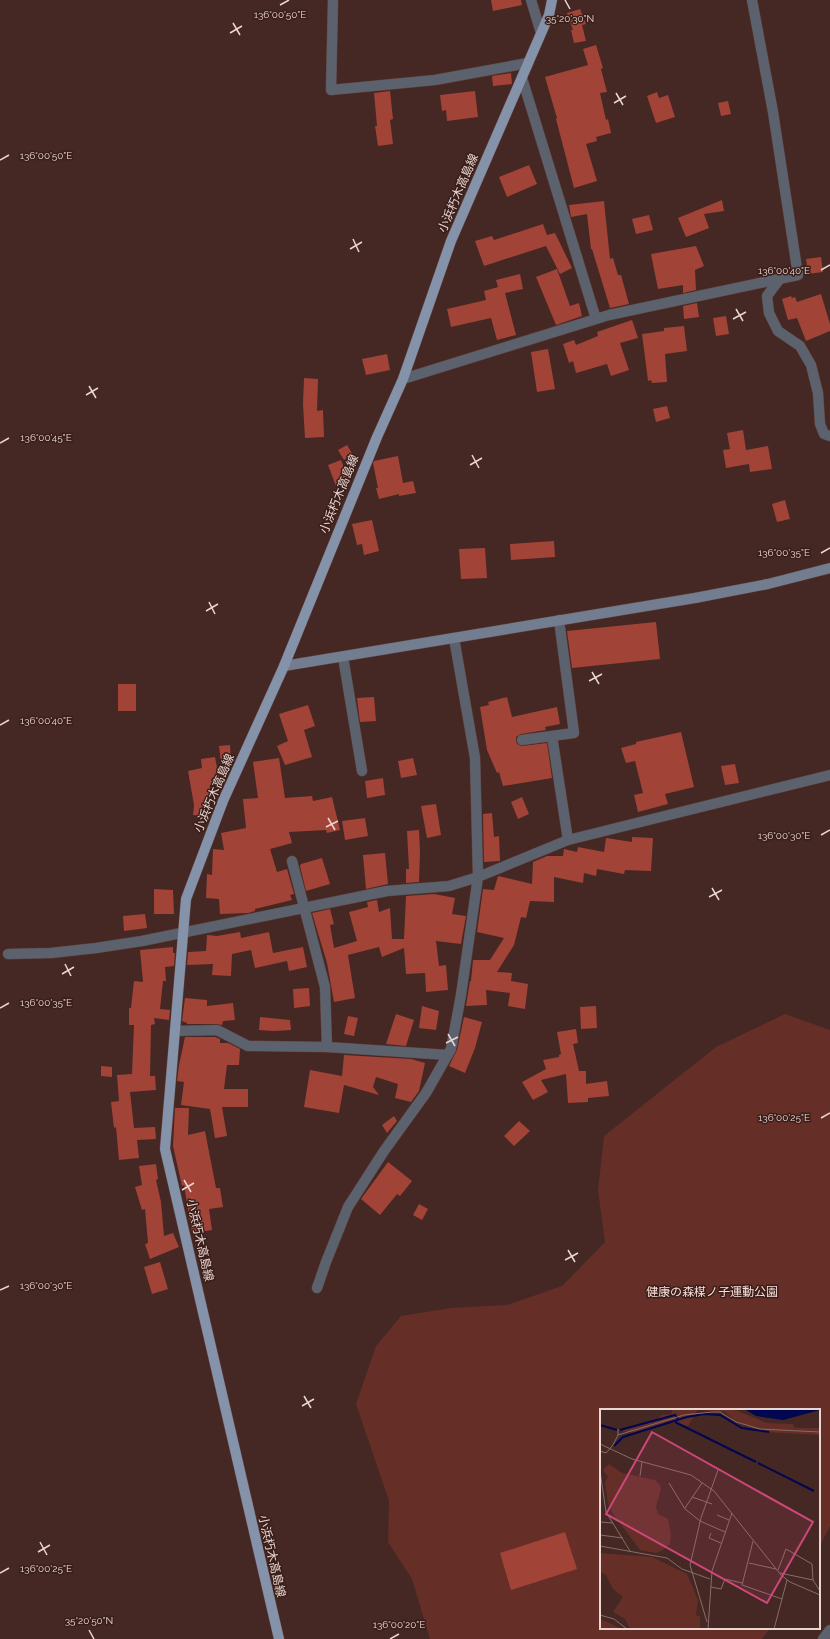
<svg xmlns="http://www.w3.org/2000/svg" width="830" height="1639" font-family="Raleway,'Noto Sans JP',sans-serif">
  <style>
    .green { fill: #652f28 }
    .building { fill: #a24338 }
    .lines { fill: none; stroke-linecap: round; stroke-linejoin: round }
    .minor-casing { stroke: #5f433f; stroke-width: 11 }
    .secondary-casing { stroke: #5f433f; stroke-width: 11 }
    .primary-casing { stroke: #5f433f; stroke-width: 11 }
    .minor { stroke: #5b626e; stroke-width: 10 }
    .secondary { stroke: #737d90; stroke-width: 10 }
    .primary { stroke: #8492aa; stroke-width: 10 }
    .ticks { fill: none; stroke: #ead6d3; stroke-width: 1.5 }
    .labels { text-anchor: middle; stroke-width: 3; stroke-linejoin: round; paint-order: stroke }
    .street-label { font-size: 12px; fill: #ead6d3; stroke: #3a1e19 }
    .park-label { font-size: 12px; fill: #f9ddd8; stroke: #3a1e19 }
    .inset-river { fill: none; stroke: #000750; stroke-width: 2 }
    .inset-road { fill: none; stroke: #876d69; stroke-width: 1 }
    .view { fill: #cc4879; fill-opacity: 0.15; stroke: #cc4879; stroke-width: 2 }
    .inset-edge { fill: none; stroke: #ead6d3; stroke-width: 2 }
    .ticks-label { font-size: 10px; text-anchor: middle; fill: #ead6d3; stroke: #3a1e19; stroke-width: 3; stroke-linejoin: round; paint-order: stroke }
  </style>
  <rect width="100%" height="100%" fill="#452723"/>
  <path class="green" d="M785,1014L830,1030V1526L819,1548V1410H601V1628H770L762,1639H430L412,1579L388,1542L389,1501L356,1404L376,1346L401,1316L451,1308L507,1305L562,1286L605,1242L598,1190L604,1136L716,1047Z"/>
  <path class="building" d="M491,0H521L522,5L493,11Z
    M580,9L586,24L582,25L586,41L574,43L571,30H573L567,13Z
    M596,45L603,68L601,69L607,92L600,93L606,120L608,119L611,133L596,137L597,141L586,144L597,181L574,188L556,119L557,118L545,77L588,65L583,49Z
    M511,73L512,84L493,86L492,76Z
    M390,91L393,119L390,120L393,144L378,146L375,126H377L374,93Z
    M475,91L478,117L447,121L446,110L442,111L440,95Z
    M657,92L659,98L668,95L675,117L656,123L647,96Z
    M728,101L731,114L721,116L718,103Z
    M529,165L537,184L507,197L499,177Z
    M722,200L724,211L704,214L709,228L686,237L678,218Z
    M604,201L610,259L613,258L618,275H621L629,304L610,308L592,249H591L587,214L571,217L569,205Z
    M649,215L653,230L636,234L632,219Z
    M543,224L547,235L555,233L572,268L560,274L546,246L484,266L475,241L492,236L494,240Z
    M696,246L704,266L695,270L696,290L683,293V285L658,289L651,254Z
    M821,257L823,272L808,274L806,259Z
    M557,269L570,306L579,303L582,316L556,325L536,277Z
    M520,274L523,289L505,293L516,335L497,340L491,318L451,327L447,309L486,300L484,291L498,287L496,280Z
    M821,294L830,324V331L806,341L797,318L788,320L782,299L791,296L792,298L795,297L797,302Z
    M697,303L699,317L684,319L683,306Z
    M726,316L729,334L716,336L713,318Z
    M632,320L638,338L620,343L629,370L611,376L607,364L576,373L573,361L569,363L563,344L574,340L576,345L598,336L597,332Z
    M684,326L687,351L665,354L667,382L652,383L651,380L648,381L642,334L664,331V328Z
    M548,349L555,389L537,392L531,352Z
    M387,354L390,370L366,375L362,359Z
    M304,378L318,379L317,411L323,410L324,437L305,438L303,404Z
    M667,406L670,418L656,422L653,409Z
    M743,430L746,450L768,446L772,469L750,472L749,464L726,468L723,450L730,449L727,433Z
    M347,445L353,455L344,460L338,450Z
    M398,456L403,483L413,481L416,493L399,496V494L379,499L376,488H378L373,463L374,461Z
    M341,460L349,481L336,486L328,465Z
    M785,500L790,519L777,522L772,504Z
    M372,520L379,551L364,555L362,544L357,545L352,524Z
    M554,541L555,557L511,560L510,544Z
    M485,548L487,578L461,579L459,549Z
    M656,622L660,659L572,668L567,631Z
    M118,684H136V711H118Z
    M374,697L376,721L360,722L357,698Z
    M507,697L512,717L557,707L560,724L545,727L546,730L521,734L516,737V740L517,744L522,746L547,743L552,778L503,786L499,772L497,773L487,750L480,707L489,705L488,702Z
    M308,705L315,726L304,730L312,757L285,765L277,746L288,741L279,714Z
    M681,732L694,787L665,794L668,804L638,812L634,795L643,793L635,761L626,763L621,748L636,744V742Z
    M230,745L231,762L221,763L219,746Z
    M215,757L220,783L210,785L207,816L193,815L194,805L188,771L202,768L201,759Z
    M279,758L285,798L312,796L313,801L332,797L340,830L327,833L326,830L289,832L292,843L270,849L277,872L287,869L294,894L290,895L292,900L255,909V911L248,913L220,914L219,899L206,898L207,874L212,875L213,849L224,850L221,833L246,828L243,799L258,798L253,762Z
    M413,758L417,775L401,778L398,761Z
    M735,764L739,783L725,785L721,766Z
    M383,778L385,795L367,798L365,781Z
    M522,797L529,814L518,819L511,802Z
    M436,804L441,835L427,838L421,806Z
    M492,813L494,837L499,836L500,861L484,862L483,814Z
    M365,818L368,836L345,840L342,821Z
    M419,830L420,852L419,882L406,883V869H409L407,831Z
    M632,837L653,838L651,871L625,870L624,874L597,869L596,876L584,873L583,883L554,877V902L530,901L526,918L521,917L514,945L497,972L512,973L511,981L528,984L525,1009L508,1006L510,993L486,990L487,1005L466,1006L470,981H471L473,960H490L504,938L477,932L483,889L494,890L498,876L532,884L533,862L547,856H563L564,849L577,852L578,847L604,852L606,838L632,842Z
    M385,853L388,884L366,889L363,855Z
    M322,858L330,884L306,891L300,866L301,864Z
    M154,889L173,890L174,914H154Z
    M434,894L455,898L452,914L466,916L461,944L436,941L439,966L446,965L448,990L426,992L425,973L406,974L404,948L382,957L379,947L348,955L355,998L334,1002L327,963L312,913L330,909L334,924L330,925L334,948L357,941L349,912L368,907L367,902L377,900L379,912L390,908L392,939H404L406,896Z
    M145,914L147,928L124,931L123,916Z
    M240,932L241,938L269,932L273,953L303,947L307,967L289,971L287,961L255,968L251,950L232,954L231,976L212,975L213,964L187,965L188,952L206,951L207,935L217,936Z
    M173,947V953H175L174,966L165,967L166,981H163L160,1009L170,1010L169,1020L154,1018L155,1024L151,1025L150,1076H155L156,1090L130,1092L134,1128L155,1127L156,1139L137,1140L139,1158L119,1160L116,1127L114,1128L111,1102L119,1101L117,1075L132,1074L134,1025H129V1008H131L134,981L143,982L140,950Z
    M309,988L310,1006L294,1008L293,989Z
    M185,998L207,1000V1006L233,1003L235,1020L223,1021L222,1025L217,1024H187V1023L182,1021Z
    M422,1006L439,1011L436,1030L419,1028Z
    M596,1006L597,1028L581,1029L580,1007Z
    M396,1014L414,1020L406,1046L386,1044Z
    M348,1016L358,1018L354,1036L344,1034Z
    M260,1017L290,1020L291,1030L274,1031L259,1030Z
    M464,1017L482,1022L475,1048L465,1073L449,1066L457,1050Z
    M576,1029L578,1043L573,1044L579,1071H586V1084L607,1081L609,1096L588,1098V1102L568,1103L566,1074L541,1080L548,1092L533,1100L522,1082L546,1069L543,1060L559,1057V1055L561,1054L557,1032Z
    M185,1037H215L220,1039V1043H228L240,1049L239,1065H227L224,1089H248V1107H222L227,1136L215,1138L210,1109L181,1105L184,1082L177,1081L179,1065Z
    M344,1055L411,1059L425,1063L419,1091L411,1102L395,1098L398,1084L376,1077L373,1087L379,1095L344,1085L339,1113L304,1107L310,1070L342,1076Z
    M101,1066L112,1067V1077L101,1076Z
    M175,1108H189L188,1135L205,1131L216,1188H220L223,1207L209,1209L212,1230L192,1233L184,1185L182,1186L173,1146Z
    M394,1116L397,1121L387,1133L382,1125Z
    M519,1121L530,1131L514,1146L504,1136Z
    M388,1162L412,1181L400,1196L397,1194L380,1215L361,1199Z
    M156,1164L158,1179L156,1180L161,1202L164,1236L173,1233L179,1247L150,1259L145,1244L148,1243L145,1209L142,1210L135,1187L142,1185L139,1166Z
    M419,1204L428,1209L422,1220L413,1215Z
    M160,1262L168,1289L152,1294L144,1267Z
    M565,1532L577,1569L511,1590L500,1553Z"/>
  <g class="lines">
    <g class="minor-casing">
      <path id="minor" d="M333,0L331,90L435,80L528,63
        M531,0L541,33
        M522,78L596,319
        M779,280L767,296L769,313L778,331L800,346L811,365L818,393L820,424L824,434L830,436
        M403,379L609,315L798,275L773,112L752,0
        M343,657L362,771
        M552,736L568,840
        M522,740L574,733L559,620
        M292,861L325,987L327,1047
        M8,954L51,953L96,948L142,941L387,891L449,886L478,877L568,840L830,775
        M175,1031L217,1030L248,1046L327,1047L448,1055
        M317,1288L326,1262L348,1207L384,1151L426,1093L451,1049L461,995L478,877L475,758L454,638
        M823,1639L830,1630"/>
    </g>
    <g class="secondary-casing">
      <path id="secondary" d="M284,666L695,598L768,584L830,568"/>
    </g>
    <g class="primary-casing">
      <path id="primary" d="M279,1639L165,1149L186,899L223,801L284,666L377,437L403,379L451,241L549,15L552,0"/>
    </g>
    <use href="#minor" class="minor"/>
    <use href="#secondary" class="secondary"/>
    <use href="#primary" class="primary"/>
  </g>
  <path class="ticks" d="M565,0L570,9M280,5L289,0M233,23L240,35M230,33L242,26M616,93L623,105M614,103L626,96M0,160L9,155M353,239L359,252M350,249L362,242M821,270L830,265M736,309L743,321M733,319L746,312M89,386L96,398M86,395L98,388M0,443L9,438M472,455L479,468M470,465L482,458M821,553L830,548M209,602L215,614M206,611L218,604M592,672L599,684M589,681L602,674M0,725L9,720M328,818L335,830M326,827L338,821M821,835L830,830M712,888L719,900M709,897L722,890M65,964L71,976M62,974L74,967M0,1008L9,1003M448,1034L455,1046M446,1043L458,1037M821,1118L830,1113M184,1180L191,1192M182,1190L194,1183M568,1250L575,1262M565,1260L578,1253M0,1290L9,1286M304,1396L311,1408M302,1406L314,1399M40,1542L47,1555M38,1552L50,1545M0,1573L9,1568M89,1630L94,1639M390,1639L399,1634"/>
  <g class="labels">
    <g class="street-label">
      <text transform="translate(458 193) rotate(-67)" y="4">小浜朽木高島線</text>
      <text transform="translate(339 494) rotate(-68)" y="4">小浜朽木高島線</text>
      <text transform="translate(214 793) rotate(-67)" y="4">小浜朽木高島線</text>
      <text transform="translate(200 1240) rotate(77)" y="4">小浜朽木高島線</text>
      <text transform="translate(272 1556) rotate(77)" y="4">小浜朽木高島線</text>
    </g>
    <g class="park-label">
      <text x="712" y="1296">健康の森楳ノ子運動公園</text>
    </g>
  </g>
  <g transform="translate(600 1409)">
    <rect width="220" height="220" fill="#452723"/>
    <path d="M98,0L88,17L68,13L34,24L22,22L24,19L54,12L62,6L72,5V1ZM99,1H135L167,14L193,15L195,19H220V26L163,23L135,12L125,3ZM9,55L22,64L55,71L60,76L61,80L56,98L58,105L68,110L71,126L70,135L63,141L56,144L40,141L13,105L8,94L5,73L8,68L3,61ZM0,144L52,148L87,165L98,191L96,206L100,208V220H30L25,210L13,203L23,188L13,180L6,166L0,163ZM0,210L14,216L21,220H0Z" fill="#652f28"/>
    <path d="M144,0H220V1L183,11L156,7Z" fill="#000750"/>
    <path class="inset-river" d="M75,13L156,53M0,16L17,21M20,21L75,6L79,11M14,37L23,28L87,8L104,5L120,6L142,19L169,23M158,54L214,82"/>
    <path class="inset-road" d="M18,26L84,6L112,3H120L136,13L160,20L220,23M0,35L32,50L91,66L114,82L181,166L190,173L220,186M0,42L6,44L13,36L18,26V20M0,62L6,103L30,142M40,67L42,53M69,74L85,100L100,112L125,123M92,88L112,95M85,99L102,74M117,106L129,111M0,113L13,114M111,124L109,129L121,134M0,126L23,129M153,132L142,176L182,190M0,137L67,149L82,160L110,170M149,154L176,160M178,161L186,140L212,155L213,171L220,182M180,164L213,171M111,178L121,180L125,170L142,174M0,206L14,210L27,220M107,213L90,156L101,109L118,61M108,220L112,162L132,104M174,220L187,171"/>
    <path class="view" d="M52,23L213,113L167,194L6,105Z"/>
    <rect width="220" height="220" class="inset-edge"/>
  </g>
  <g class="ticks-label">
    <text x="280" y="18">136°00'50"E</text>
    <text x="570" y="22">35°20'30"N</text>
    <text x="46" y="159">136°00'50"E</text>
    <text x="784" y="274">136°00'40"E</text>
    <text x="46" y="441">136°00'45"E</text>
    <text x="784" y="556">136°00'35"E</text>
    <text x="46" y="724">136°00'40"E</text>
    <text x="784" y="839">136°00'30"E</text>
    <text x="46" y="1006">136°00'35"E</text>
    <text x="784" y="1121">136°00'25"E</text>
    <text x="46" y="1289">136°00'30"E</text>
    <text x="46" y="1572">136°00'25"E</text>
    <text x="89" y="1624">35°20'50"N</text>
    <text x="399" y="1628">136°00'20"E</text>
  </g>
</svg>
